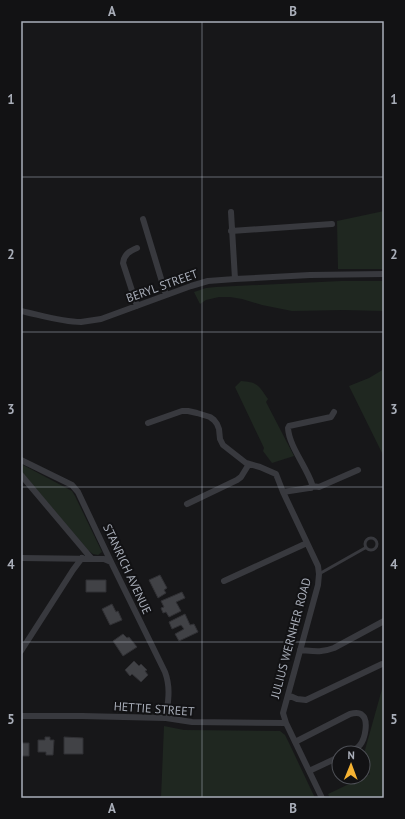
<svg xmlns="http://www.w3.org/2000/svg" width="405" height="819" font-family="'PT Sans',sans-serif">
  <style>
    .green { fill: #1f2720 }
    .building { fill: #414246; stroke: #313135 }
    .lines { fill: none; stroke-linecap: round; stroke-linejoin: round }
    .lane { stroke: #38393e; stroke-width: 3 }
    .street { stroke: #38393e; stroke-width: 6 }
    .grid { fill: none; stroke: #a9aeb9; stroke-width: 1; stroke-opacity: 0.55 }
    .labels { text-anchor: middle; stroke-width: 4; stroke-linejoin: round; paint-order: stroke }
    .street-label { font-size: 12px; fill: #a9aeb9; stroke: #121214 }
    .neatline { fill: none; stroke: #a9aeb9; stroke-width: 1.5 }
    .grid-label { font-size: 13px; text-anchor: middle; font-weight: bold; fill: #a9aeb9 }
  </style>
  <rect width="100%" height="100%" fill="#171719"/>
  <path class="green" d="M384,211V269H338L337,221Z
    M341,281H384V311L343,310L292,311L262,305L242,299L230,297H219L206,300L200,304L194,292L206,288L216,287Z
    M384,369V457L349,386L369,378Z
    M241,381C258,382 259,386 268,399L266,402L294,456L272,463L263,451L264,448L235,387Z
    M23,465L72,491L75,496L102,552L98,555L93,554L88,550L21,471V466Z
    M384,682V798H330L328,794L370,774L363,760V757Z
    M164,726L184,730L280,731L285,735L289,743L315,798H161Z"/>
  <path class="building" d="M160,575L167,588L164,590L166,593L158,598L149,580Z
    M86,580H106V592H86Z
    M182,592L185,598L176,602L181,611L169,617L166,612L163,613L161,608L164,607L161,601Z
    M112,604L116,612L118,611L122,620L110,625L102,609Z
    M185,614L190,625L194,624L198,632L179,641L175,634L184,629L181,625L172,629L169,622Z
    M123,634L127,638L129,637L137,647L123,656L113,641Z
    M134,661L139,666L141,664L147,670L145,671L148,675L141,682L132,674L130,676L125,670Z
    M21,736L22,743H29V756H21Z
    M45,737H50V740H54L53,755H46V752H38V740H45Z
    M64,737L83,738V754H64Z"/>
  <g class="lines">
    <path class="lane" d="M365 544a6 6 0 1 1 12 0a6 6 0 1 1-12 0Z
      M319,574L365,548"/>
    <path class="street" d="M231,212L235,279
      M143,219L166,295
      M231,231L332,224
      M137,248C130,251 124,254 123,263L137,306
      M21,311C40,315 62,322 81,322C88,321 94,320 101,319L191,286L208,281L235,279L310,275L384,274
      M148,423L182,411H188L197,413L210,417L214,420L217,424L219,429L220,439L223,445L246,463L260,467L276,474L283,492L318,566L319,574L318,585L283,713L286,723L322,798
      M21,460L72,485L78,492L111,562L165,672C171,688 168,702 166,718
      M21,475L91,558
      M312,486L319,487L358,470
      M283,492L309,488H311L312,484C306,466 289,446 288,428L289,426L331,417L334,412
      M187,504L237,480L241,477L249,464
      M21,558L98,559H104L111,562
      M224,581L307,543
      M300,650C313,651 321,653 334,648L384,621
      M21,651L73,570L82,558
      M288,695L297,699L306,700L382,664
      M21,716H82L166,718L192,722L286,723
      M295,742L350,714C354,713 359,712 362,715C369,720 365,739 360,745C357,749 352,751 347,753
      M309,771L339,757"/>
  </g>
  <path class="grid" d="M202,21V798M21,177H384M21,332H384M21,487H384M21,642H384"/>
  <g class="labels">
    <g class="street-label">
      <text transform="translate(162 286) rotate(-20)" y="4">BERYL STREET</text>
      <text transform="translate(127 569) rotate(65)" y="4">STANRICH AVENUE</text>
      <text transform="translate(291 638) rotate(-75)" y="4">JULIUS WERNHER ROAD</text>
      <text transform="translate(154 709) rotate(4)" y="4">HETTIE STREET</text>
    </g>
  </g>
  <rect width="405" height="819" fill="none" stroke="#121214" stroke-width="44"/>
  <g transform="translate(351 765) rotate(1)"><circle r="19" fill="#121214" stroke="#4e5056"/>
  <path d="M0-3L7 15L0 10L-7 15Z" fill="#f6b332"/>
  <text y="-6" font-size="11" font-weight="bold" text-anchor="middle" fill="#a9aeb9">N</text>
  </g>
  <rect x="22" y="22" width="361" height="775" class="neatline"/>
  <g class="grid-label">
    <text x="112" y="16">A</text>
    <text x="293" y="16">B</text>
    <text x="11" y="104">1</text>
    <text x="394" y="104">1</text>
    <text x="11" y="259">2</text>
    <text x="394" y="259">2</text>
    <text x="11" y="414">3</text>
    <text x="394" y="414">3</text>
    <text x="11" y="569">4</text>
    <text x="394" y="569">4</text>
    <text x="11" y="724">5</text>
    <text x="394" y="724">5</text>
    <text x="112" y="813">A</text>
    <text x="293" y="813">B</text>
  </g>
</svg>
